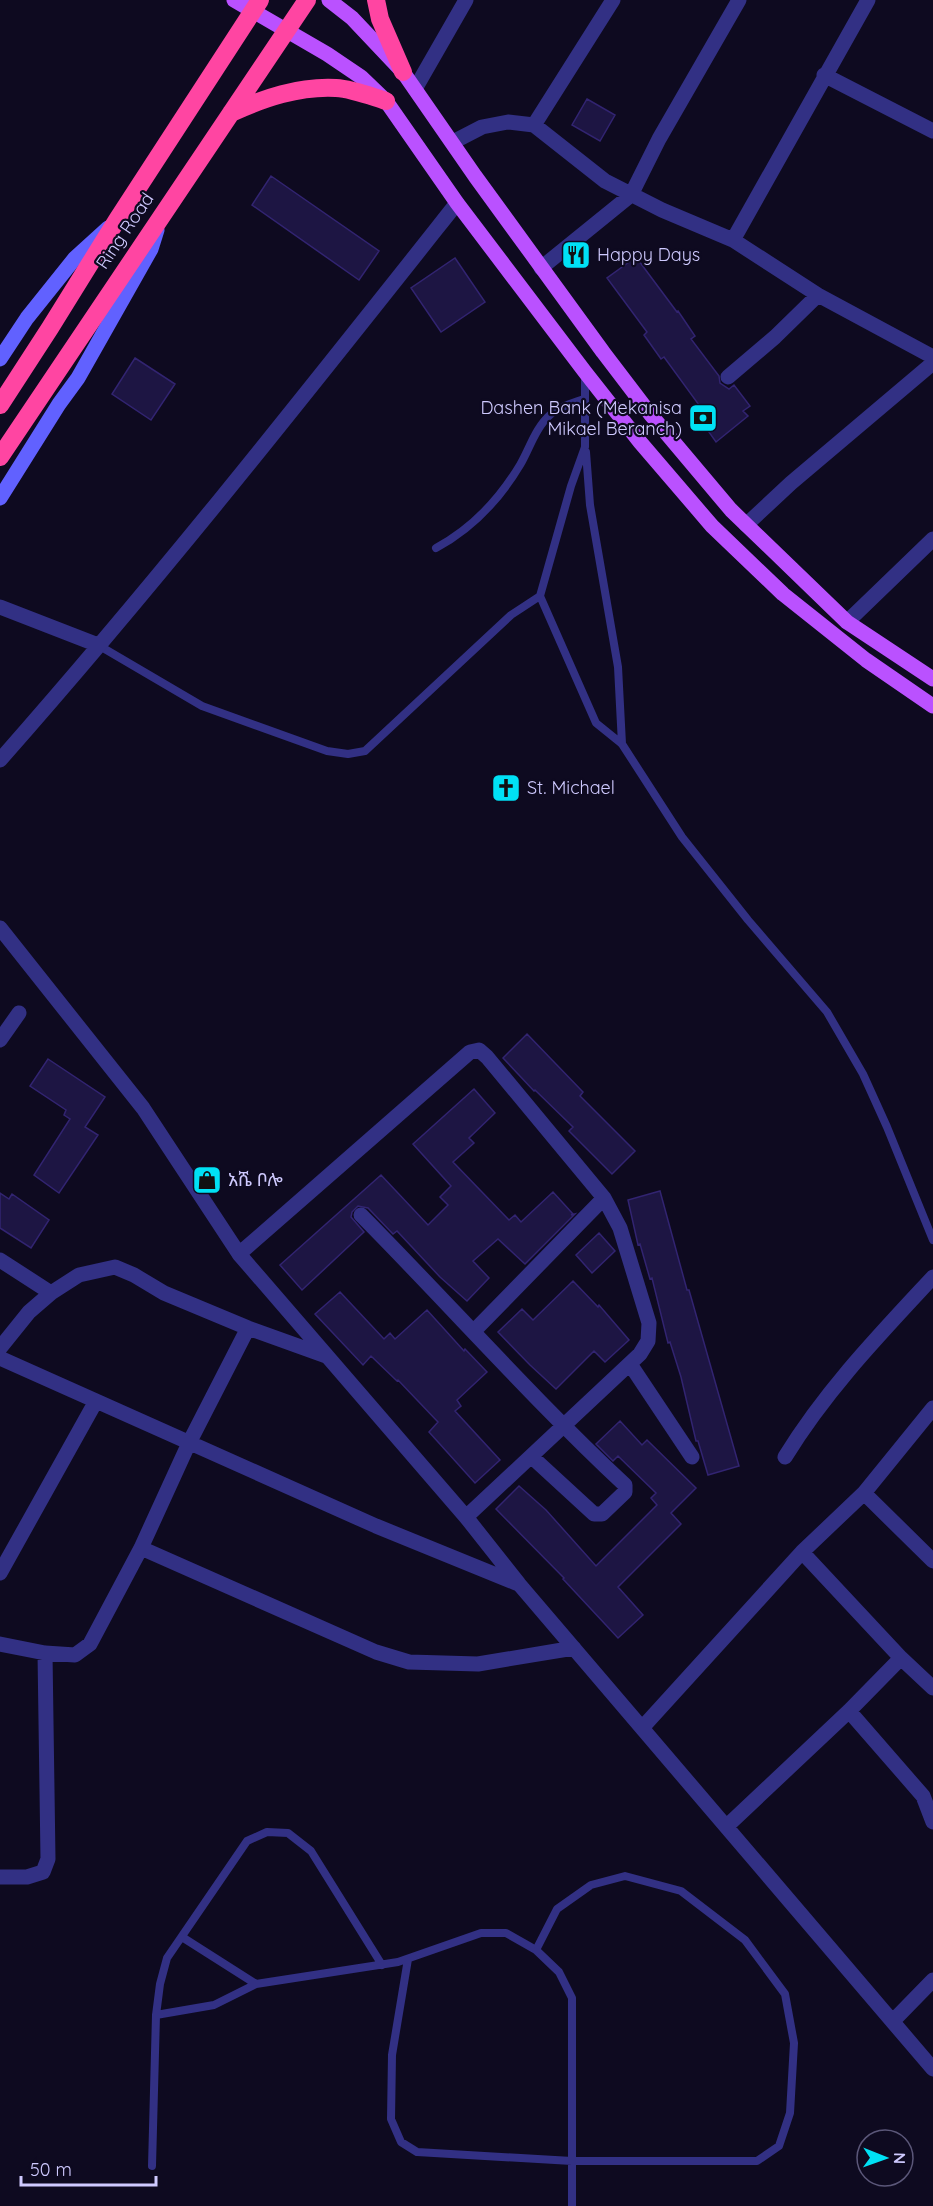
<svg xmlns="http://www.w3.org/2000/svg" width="933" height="2206" font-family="Quicksand,'Noto Sans Ethiopic',sans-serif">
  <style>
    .building { fill: #1d1543; stroke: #322471; stroke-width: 1.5 }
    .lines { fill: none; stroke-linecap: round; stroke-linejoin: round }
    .lane { stroke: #323084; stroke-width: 8 }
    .street { stroke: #323084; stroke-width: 15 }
    .secondary { stroke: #6161ff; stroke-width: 15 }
    .primary { stroke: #ba51ff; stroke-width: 15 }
    .highway { stroke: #ff45a2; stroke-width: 18 }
    .labels { text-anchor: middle; stroke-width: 4.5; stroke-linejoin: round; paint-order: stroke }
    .street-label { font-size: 18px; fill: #cfcaff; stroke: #0e0a20 }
    .poi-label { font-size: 18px; fill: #cfcaff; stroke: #0e0a20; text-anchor: start }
  </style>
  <rect width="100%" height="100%" fill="#0e0a20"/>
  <path class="building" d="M587,99L615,115L600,141L572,125Z
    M271,176L379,251L359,280L252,205Z
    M636,257L677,312L678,311L695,336L691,339L719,376L720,383L729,389L734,385L750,406L743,411L748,416L716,442L696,414L702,409L664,357L661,359L644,335L647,332L607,278Z
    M455,258L485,302L441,332L411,288Z
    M135,358L175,384L151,420L112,394Z
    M527,1034L583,1092L580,1096L635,1151L612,1174L569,1131L573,1127L535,1090L534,1091L503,1058Z
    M48,1059L105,1097L85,1127L98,1135L59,1193L34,1175L70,1119L64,1115L66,1110L30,1086Z
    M474,1089L495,1113L469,1138L474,1143L453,1162L509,1220L515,1215L521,1222L553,1192L573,1214L571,1215L575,1214L525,1264L498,1239L473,1261L489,1278L467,1301L440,1277L397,1231L393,1234L368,1208L358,1206L352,1212L351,1217L364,1232L302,1290L280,1265L381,1175L428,1225L448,1205L440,1197L451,1186L413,1144Z
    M660,1191L687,1290H689L739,1466L708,1475L698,1441H696L681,1377L670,1342L668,1343L652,1278L650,1279L640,1244L638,1245L628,1200Z
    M0,1193L9,1199L12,1194L49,1220L31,1248L0,1228Z
    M599,1233L615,1251L592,1273L576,1255Z
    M573,1281L598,1307L599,1305L629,1340L605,1362L594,1351L556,1389L530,1365L498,1332L522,1309L533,1320Z
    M340,1292L384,1339L390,1333L395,1339L427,1310L464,1351L465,1349L487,1372L457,1400L461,1406L455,1411L500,1460L475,1483L429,1432L438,1422L398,1380L397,1381L371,1356L363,1365L315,1314Z
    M620,1421L642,1445L647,1440L696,1488L671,1513L681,1524L618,1587L643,1615L618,1638L563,1579L564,1578L496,1509L519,1486L546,1510L596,1566L657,1505L651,1498L656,1493L618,1456L613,1461L596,1444Z"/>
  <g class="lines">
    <path class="lane" d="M586,452L590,505L618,667L622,744
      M436,548C473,528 499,500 520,465C530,448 535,428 551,414C559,406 574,403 584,399
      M540,596L596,723L622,744L682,837L748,920L827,1012L863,1074L887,1127L933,1240
      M98,645L202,706L327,751L348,754L365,751L511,615L540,596L571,486L585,447V374
      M182,1937L256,1984
      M408,1959L392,2055L391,2119L401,2142L417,2152L572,2161H757L779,2146L790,2113L794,2043L785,1994L745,1940L681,1891L625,1876L591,1885L557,1909L536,1950
      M156,2015L214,2005L256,1984L398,1962L481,1933H506L536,1950L559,1972L572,1998V2206
      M152,2166L156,2015L160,1984L167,1958L247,1841L267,1832L288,1833L311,1851L382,1965"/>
    <path class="street" d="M824,75L933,131
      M415,89L466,0
      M534,125L613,0
      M453,142L482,127L508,122L534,125L605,181L662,210L733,240L818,295L933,357
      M733,240L868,0
      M541,268L631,195L659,139L739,0
      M728,377L775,337L818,295
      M746,525L791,483L933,363
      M0,607L98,645
      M847,622L933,539
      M0,760C159,580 308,391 457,203
      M0,928L143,1108L239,1254L466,1517L519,1584L933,2069
      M0,1040L19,1013
      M361,1215C450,1305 533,1399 625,1485V1492L602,1514H594L532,1457
      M239,1254L470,1052L479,1050L487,1057L604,1198L620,1228L649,1323L648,1341L640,1354L466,1517
      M0,1260L51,1293
      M474,1331L604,1198
      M0,1348L29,1312L51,1293L79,1275L115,1267L134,1275L164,1293L248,1328L326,1356
      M0,1358L376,1526L516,1583
      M630,1364L692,1457
      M785,1457C826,1390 880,1334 933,1277
      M864,1493L933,1561
      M141,1548L376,1652L409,1662L478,1664L574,1648
      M802,1552L901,1658L933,1688
      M0,1573L96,1401
      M0,1644L45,1653L75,1655L90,1644L141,1548L189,1443L248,1328
      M849,1711L923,1796L933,1822
      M642,1728L802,1552L864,1493L933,1408
      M727,1826L849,1711L901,1658
      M0,1877H27L43,1872L48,1859L45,1653
      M893,2021L933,1980"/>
    <path class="secondary" d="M0,359L27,318L75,258L108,228
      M0,498L59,404L78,378L151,249L157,230"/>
    <path class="primary" d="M234,0L327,54L361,77L386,101L457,203L585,372L640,442L712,526L783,594L866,660L933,706
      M329,0L352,18L403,72L475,176L603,352L651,415L731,510L847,622L933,679"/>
    <path class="highway" d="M376,0L380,19L403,72
      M231,113C264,98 299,86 336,88C353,89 370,96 386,101
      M0,405L50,328L117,220L260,0
      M0,457L307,0"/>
  </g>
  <defs>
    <g id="restaurant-square" transform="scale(1.5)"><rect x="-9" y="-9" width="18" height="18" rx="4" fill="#00e1f5" stroke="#0e0a20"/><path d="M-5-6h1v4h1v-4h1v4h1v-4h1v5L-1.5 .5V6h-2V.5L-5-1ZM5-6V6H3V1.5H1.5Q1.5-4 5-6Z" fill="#111"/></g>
    <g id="bank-square" transform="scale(1.5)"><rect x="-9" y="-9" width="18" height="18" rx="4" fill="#00e1f5" stroke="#0e0a20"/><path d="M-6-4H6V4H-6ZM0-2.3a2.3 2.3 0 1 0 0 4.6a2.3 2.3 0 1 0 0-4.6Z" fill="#111"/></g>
    <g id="church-square" transform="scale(1.5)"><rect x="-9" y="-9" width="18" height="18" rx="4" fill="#00e1f5" stroke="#0e0a20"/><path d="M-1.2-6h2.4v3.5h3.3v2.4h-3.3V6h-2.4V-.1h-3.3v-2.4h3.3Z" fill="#111"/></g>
    <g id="shop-square" transform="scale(1.5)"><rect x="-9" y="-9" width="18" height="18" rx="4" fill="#00e1f5" stroke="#0e0a20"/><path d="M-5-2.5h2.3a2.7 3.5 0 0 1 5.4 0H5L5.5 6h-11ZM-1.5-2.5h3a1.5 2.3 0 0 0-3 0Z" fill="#111"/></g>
  </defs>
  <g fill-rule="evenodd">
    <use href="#restaurant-square" x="576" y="255"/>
    <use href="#bank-square" x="703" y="418"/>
    <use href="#church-square" x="506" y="788"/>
    <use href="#shop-square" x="207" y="1180"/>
  </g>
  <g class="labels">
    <g class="street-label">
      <text transform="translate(125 231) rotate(-56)" y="6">Ring Road</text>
    </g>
    <g class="poi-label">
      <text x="597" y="261">Happy Days</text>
      <text x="682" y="414" text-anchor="end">Dashen Bank (Mekanisa<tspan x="682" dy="21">Mikael Beranch)</tspan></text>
      <text x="527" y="794">St. Michael</text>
      <text x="228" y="1186">አሼ ቦሎ</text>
    </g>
  </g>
  <g transform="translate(885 2158) rotate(91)"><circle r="28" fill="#0e0a20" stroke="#5b5779" stroke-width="1.5"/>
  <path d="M0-4.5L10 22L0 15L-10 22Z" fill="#00e1f5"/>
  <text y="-9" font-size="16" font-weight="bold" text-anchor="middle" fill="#cfcaff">N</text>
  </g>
  <path d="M21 2176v9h135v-9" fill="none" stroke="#cfcaff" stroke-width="3"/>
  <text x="30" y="2176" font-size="18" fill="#cfcaff" stroke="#0e0a20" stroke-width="4.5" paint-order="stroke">50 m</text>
</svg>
